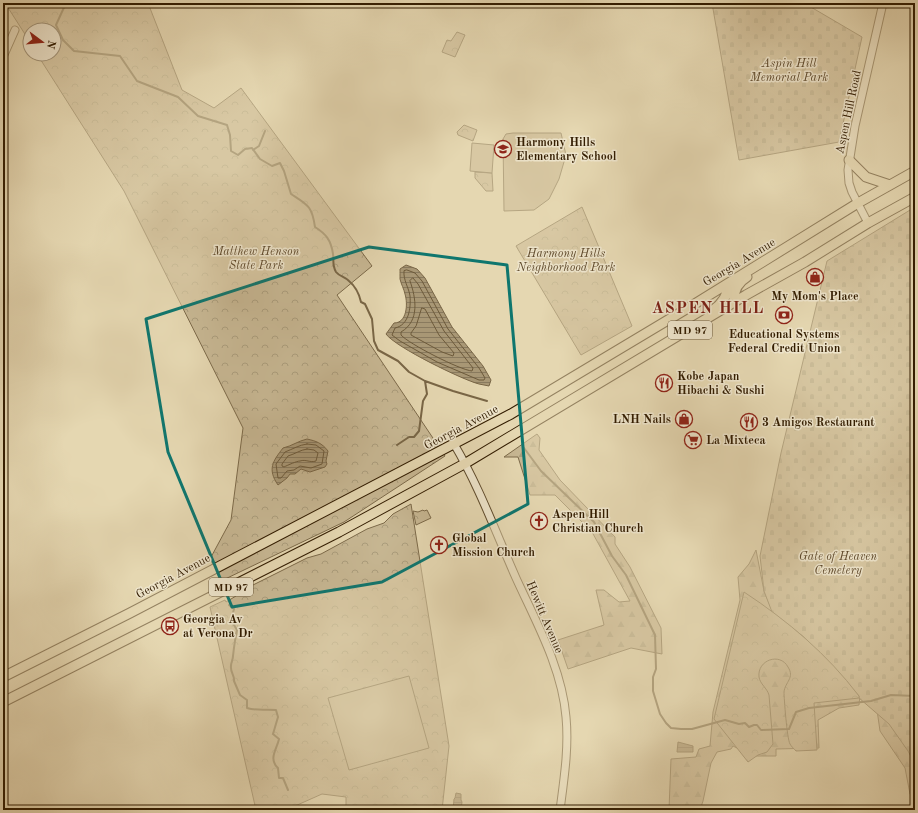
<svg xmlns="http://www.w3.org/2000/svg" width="918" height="813" font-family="'Old Standard TT',serif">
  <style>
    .forest { fill: url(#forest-firs); stroke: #7c6a4a }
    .cemetery { fill: url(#cemetery-stones); stroke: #7c6a4a }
    .park { fill: url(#park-crowns); stroke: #7c6a4a }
    .pitch { fill: #c7b793; stroke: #7c6a4a }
    .water { fill: url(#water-rules); stroke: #796646 }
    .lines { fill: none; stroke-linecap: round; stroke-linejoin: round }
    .shore { stroke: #6d5a3a; stroke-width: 1 }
    .stream { stroke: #796646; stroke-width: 2 }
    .tertiary-casing { stroke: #5f4b2c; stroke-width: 9 }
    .primary-casing { stroke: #321c00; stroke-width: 11 }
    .tertiary { stroke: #eee5cc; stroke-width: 7 }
    .primary { stroke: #e5d7b1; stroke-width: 9 }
    .marked { fill: none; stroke: #0f766e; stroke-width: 3; stroke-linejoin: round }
    .labels { text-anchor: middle; stroke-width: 3; stroke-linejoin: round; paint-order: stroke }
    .shield { fill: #eee5cc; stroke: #6a583d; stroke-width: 1 }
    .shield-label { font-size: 11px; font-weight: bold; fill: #321c00 }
    .park-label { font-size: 12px; font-style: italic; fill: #5f4a2c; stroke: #eee5cc }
    .street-label { font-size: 12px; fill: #321c00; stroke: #eee5cc }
    .poi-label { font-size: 12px; font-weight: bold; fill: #321c00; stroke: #eee5cc; text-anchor: start }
    .district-label { font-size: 16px; font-weight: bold; letter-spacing: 1px; fill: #7a1f14; stroke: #eee5cc }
  </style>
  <defs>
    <pattern id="forest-firs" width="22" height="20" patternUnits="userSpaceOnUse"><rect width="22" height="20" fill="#c7b793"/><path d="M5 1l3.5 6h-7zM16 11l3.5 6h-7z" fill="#ab9d7d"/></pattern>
    <pattern id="cemetery-stones" width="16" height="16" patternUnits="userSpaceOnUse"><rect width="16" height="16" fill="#c7b793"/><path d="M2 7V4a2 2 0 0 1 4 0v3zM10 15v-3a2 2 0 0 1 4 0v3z" fill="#ab9d7d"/></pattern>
    <pattern id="park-crowns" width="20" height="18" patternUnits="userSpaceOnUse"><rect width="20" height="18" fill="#c7b793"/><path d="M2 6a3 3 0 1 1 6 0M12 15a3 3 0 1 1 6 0" fill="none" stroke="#ab9d7d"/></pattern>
    <pattern id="water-rules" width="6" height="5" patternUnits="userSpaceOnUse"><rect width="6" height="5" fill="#a89775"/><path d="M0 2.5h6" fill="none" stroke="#897a5e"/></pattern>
  </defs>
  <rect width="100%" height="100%" fill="#e5d7b1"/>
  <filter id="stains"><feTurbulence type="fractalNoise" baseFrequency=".005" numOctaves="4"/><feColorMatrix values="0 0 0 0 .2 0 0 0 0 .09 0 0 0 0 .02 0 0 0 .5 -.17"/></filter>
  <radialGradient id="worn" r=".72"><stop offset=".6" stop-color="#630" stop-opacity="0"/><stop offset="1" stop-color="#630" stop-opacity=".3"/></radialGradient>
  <path class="forest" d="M537,434L540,438L539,450L560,480L615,537V544L630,567L661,628L662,654L631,648L568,669L558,640L604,625L596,590H604L619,602L630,601L592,532L555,495H530L518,457H504Z
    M756,550L764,591L771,608L860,695L859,705L839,708L818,720L819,748L776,749V756H753L733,746L731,749L717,752L711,763L703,801L700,810H669L671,759L696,757L699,749L710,746L713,712L740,600L738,577L749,564Z
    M915,666V801L910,794L905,768L880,731L877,710Z"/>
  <path class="cemetery" d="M712,3H804L862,37L839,142L739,160Z
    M915,207V764L908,751L889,724L859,698V696L804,637L772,612L764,591L760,556L781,453L827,261Z"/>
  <path class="park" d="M5,3H148L182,90L214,108L241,88L372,266L337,295L445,456L344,522L221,581L210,559L231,520L243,428L124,191L37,54H54V30H30V42Z
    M457,32L465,35L455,57L442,52L447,40L451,41Z
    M464,125L477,130L473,141L458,135L457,132Z
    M475,172L492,173L493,191H486L475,178Z
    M582,207L632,326L581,355L516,246Z
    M411,504L449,746L442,810H346V797L322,794L286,810H256L210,607L225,600L226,602L236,596L235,594L307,558L321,554L367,529L384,523L393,514Z
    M423,510L424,511L427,510L431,518L416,525L413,511L418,512Z
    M744,592C788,621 827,654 859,696V698L814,703L817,750L796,751C794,749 791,746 790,744C787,739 784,698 784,692C785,682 795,678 788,667C780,652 757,660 759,677C760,684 767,688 769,695L773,744L767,752L758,755L748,762L714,719Z"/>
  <path class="pitch" d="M513,133H561L566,155L559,179L549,199L534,210L504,211L503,139L506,134Z
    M472,143L494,145L492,173L470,171Z
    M409,676L429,748L349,770L328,698Z"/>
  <path class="water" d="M406,265L417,269L425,278L452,327L483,366L491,380L489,386C486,385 482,385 479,384C463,380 395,347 386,334L394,323C407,323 408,304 405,294C404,289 401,284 400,279C400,275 400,272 400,269Z
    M307,439C316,441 322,443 328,451L326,461L327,464L325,467L310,472L301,469L295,474H290L287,478L278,485C267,469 273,461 283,448C292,446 298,441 307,439Z
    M678,742L693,746V752H677Z
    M456,793L461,794V800L462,802L461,810H453L454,799L455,798Z"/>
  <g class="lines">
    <path class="shore" d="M407,270L415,273L422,281L448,329L479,368L485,378L484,380H479L437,362L400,341L392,335L395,328C409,325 411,308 410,296C409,288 403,280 404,271Z
      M413,278L418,284L444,331L473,368L472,371C460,370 409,344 401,335V332C420,321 416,298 410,281Z
      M422,308L425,309L439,335L454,353L453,356L442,352L411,335V333L416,326Z
      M307,444L316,445L324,451L322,464L311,468L300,466L294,470L287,471L281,478H278L276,464L285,452C293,449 299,445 307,444Z
      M307,449L314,450L318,453L316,461C310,463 306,459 300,461C297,461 288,465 284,467L282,466V464L288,456C295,454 300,450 307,449Z"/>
    <path class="stream" d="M66,3L56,25L63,40L74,51L120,56L137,81L178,97L198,116L227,125L230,135L231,151L238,155L245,149L252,148L260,159L272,166L280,163L284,171L291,194C308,205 312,206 315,227C326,234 331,240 333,254C334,261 332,265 336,272C339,276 345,277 349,281C355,286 359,293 361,302L365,304L372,319L374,341L378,350L398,361L409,372L425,381L453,391L487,401
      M253,150L259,146L265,131
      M397,445L409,437H414L419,431L423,401L427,394L425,381
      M524,448L541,471L594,522L612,556L626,575L655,635L656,669L653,677V691L660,714L666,723L671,728L681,729H692L725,720L739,724L745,723L749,727L754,725H757L761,730L789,729L796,712L809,708L871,701L891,695L915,696
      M229,605L234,609L231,620L237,630C235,639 234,647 233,656C233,660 231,662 231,666C230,672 235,676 234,681L240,695L247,700V708C257,711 266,709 276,710L278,717L273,734L279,739C277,749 268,759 278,768L279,778H283L288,790"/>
    <g class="tertiary-casing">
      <path id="tertiary" d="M3,57L15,30
        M868,223L852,192L849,183L848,170L855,126L883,3
        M3,269L4,296L3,318
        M454,444C479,486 496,533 516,578C536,622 562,668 566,717C569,748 564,779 560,810"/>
    </g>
    <g class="primary-casing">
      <path id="primary" d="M849,160L866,177L890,185
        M734,303C733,291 737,283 747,277
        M712,311C722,304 728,295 729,283
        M3,677L130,613L511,414L693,305L858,203L915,171
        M3,702L339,532L466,463L746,295L805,262L868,223L915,197"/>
    </g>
    <use href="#tertiary" class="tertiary"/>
    <use href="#primary" class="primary"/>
  </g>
  <path d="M0 0H918V813H0ZM369,247L507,265L528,504L382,582L232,607L168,452L146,319Z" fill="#e5d7b1" fill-opacity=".55" fill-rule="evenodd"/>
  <path class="marked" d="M369,247L507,265L528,504L382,582L232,607L168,452L146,319Z"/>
  <defs>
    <g id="school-ring" transform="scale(0.9)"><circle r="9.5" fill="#eee5cc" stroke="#8f2418" stroke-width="1.5"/><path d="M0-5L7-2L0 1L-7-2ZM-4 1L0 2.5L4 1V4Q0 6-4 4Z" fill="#8f2418"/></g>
    <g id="shop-ring" transform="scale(0.9)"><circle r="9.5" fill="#eee5cc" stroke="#8f2418" stroke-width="1.5"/><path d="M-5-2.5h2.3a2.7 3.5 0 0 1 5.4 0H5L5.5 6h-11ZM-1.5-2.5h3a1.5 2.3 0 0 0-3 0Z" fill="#8f2418"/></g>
    <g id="bank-ring" transform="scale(0.9)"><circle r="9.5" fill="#eee5cc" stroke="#8f2418" stroke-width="1.5"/><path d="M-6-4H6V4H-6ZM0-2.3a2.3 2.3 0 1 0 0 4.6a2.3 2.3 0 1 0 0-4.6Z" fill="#8f2418"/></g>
    <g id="restaurant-ring" transform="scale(0.9)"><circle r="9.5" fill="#eee5cc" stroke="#8f2418" stroke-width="1.5"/><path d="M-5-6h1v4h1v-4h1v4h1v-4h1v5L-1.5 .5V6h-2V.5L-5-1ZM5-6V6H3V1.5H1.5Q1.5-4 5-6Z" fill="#8f2418"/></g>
    <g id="supermarket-ring" transform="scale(0.9)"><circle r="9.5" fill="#eee5cc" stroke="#8f2418" stroke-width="1.5"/><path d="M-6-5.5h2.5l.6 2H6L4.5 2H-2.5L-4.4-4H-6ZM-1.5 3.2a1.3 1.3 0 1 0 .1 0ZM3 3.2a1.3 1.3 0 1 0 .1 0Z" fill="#8f2418"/></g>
    <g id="church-ring" transform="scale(0.9)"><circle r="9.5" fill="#eee5cc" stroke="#8f2418" stroke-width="1.5"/><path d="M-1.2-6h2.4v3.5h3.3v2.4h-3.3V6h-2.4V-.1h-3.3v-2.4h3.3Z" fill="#8f2418"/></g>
    <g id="bus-ring" transform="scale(0.9)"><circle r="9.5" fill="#eee5cc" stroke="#8f2418" stroke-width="1.5"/><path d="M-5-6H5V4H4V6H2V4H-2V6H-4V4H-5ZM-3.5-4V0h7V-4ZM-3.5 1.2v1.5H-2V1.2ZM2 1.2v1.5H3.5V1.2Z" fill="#8f2418"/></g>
  </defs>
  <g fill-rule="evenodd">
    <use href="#school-ring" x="503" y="149"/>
    <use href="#shop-ring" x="815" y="277"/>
    <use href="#bank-ring" x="784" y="315"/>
    <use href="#restaurant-ring" x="664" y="383"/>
    <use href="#shop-ring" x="684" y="419"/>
    <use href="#restaurant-ring" x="749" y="422"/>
    <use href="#supermarket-ring" x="693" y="440"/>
    <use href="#church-ring" x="539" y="521"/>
    <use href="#church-ring" x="439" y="545"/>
    <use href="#bus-ring" x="170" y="626"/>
  </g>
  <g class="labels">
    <g class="shield">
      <rect x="668" y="321" width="44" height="18" rx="3"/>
      <rect x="209" y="578" width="44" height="18" rx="3"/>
    </g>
    <g class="shield-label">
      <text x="690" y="334">MD 97</text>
      <text x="231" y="591">MD 97</text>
    </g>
    <g class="park-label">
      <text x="789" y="67">Aspin Hill<tspan x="789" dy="14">Memorial Park</tspan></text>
      <text x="256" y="255">Matthew Henson<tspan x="256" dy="14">State Park</tspan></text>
      <text x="566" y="257">Harmony Hills<tspan x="566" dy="14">Neighborhood Park</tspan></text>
      <text x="838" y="560">Gate of Heaven<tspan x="838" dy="14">Cemetery</tspan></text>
    </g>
    <g class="street-label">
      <text transform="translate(848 112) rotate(-78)" y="4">Aspen Hill Road</text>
      <text transform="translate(739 262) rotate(-31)" y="4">Georgia Avenue</text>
      <text transform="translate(461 427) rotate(-28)" y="4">Georgia Avenue</text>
      <text transform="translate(173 576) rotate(-28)" y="4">Georgia Avenue</text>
      <text transform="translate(545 617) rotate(67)" y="4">Hewitt Avenue</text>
    </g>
    <g class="poi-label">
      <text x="516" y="146">Harmony Hills<tspan x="516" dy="14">Elementary School</tspan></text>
      <text x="815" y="300" text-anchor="middle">My Mom's Place</text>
      <text x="784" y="338" text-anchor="middle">Educational Systems<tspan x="784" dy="14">Federal Credit Union</tspan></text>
      <text x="677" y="380">Kobe Japan<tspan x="677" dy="14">Hibachi &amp; Sushi</tspan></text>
      <text x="671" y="423" text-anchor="end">LNH Nails</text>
      <text x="762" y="426">3 Amigos Restaurant</text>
      <text x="706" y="444">La Mixteca</text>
      <text x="552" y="518">Aspen Hill<tspan x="552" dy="14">Christian Church</tspan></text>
      <text x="452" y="542">Global<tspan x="452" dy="14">Mission Church</tspan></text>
      <text x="183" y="623">Georgia Av<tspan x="183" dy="14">at Verona Dr</tspan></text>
    </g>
    <g class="district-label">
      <text x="708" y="313">ASPEN HILL</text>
    </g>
  </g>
  <rect width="918" height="813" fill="none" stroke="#e5d7b1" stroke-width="16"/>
  <rect x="4" y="4" width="910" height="805" fill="none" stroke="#321c00" stroke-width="2"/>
  <rect x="8" y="8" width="902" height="797" fill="none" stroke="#321c00"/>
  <g transform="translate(42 42) rotate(106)"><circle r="19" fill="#eee5cc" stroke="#a3957a"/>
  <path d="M0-3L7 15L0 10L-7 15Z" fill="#8f2418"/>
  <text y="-6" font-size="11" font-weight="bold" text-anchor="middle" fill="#321c00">N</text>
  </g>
  <rect width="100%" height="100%" filter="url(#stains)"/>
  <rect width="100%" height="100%" fill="url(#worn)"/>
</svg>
